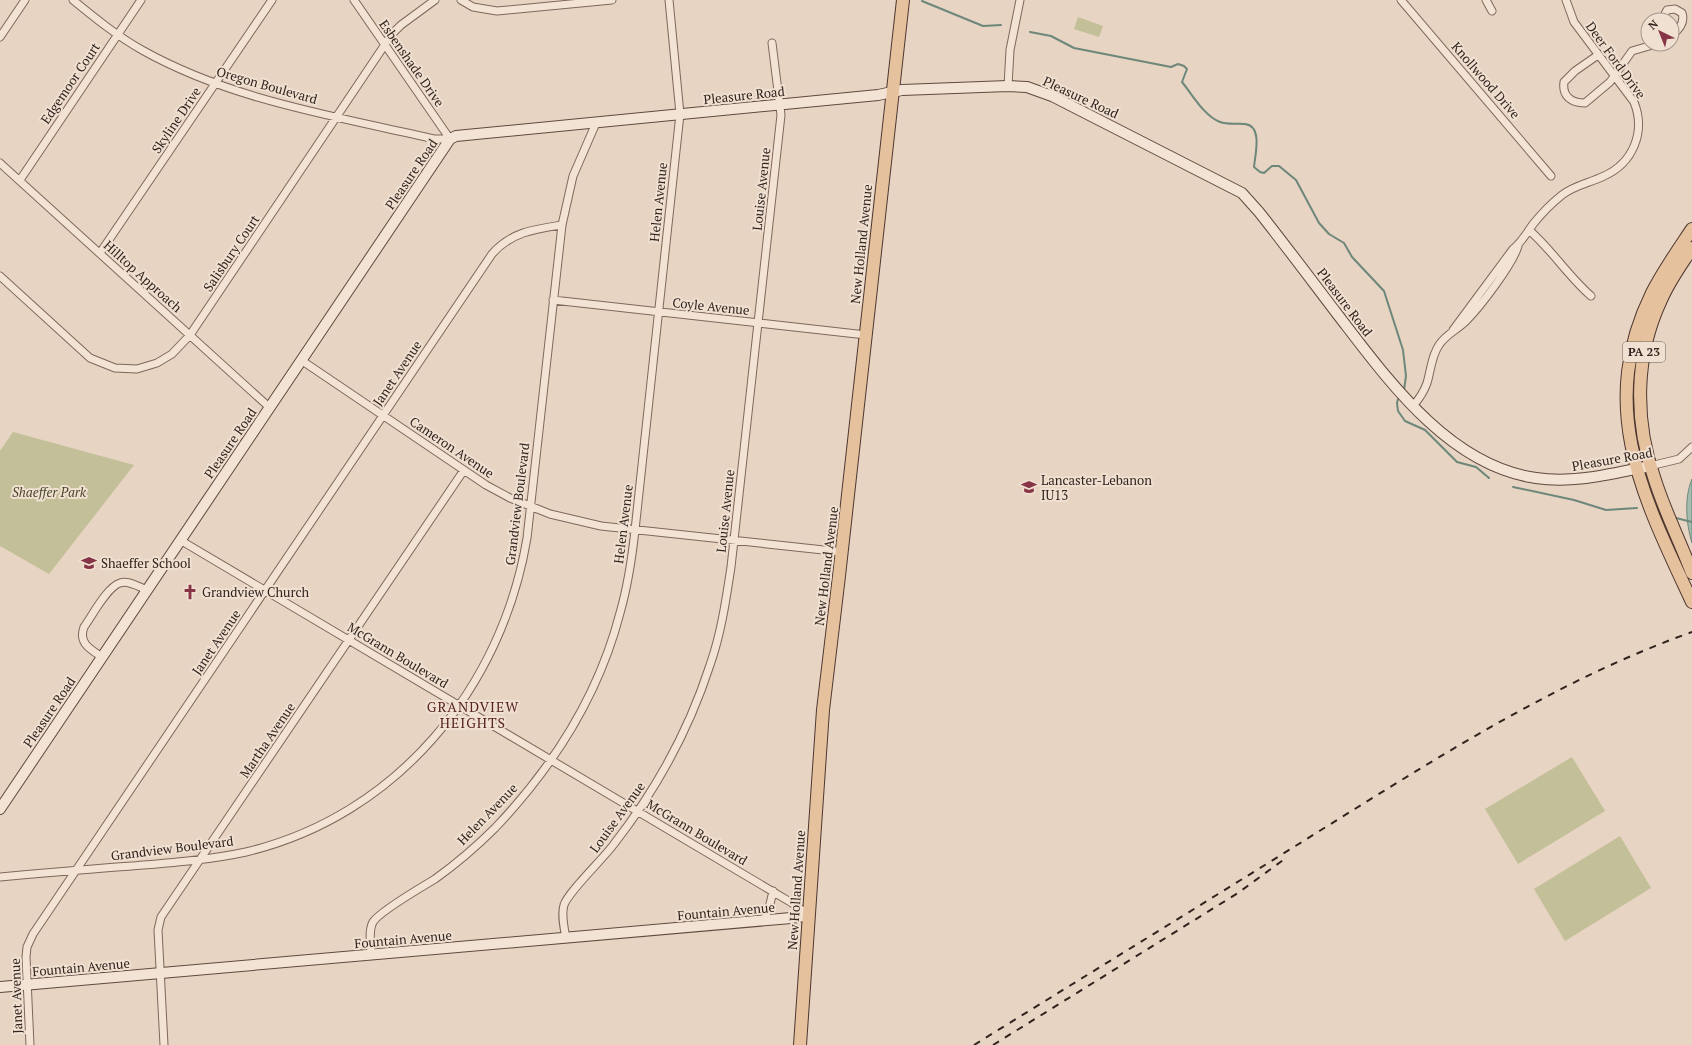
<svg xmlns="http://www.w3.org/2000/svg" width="1692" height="1045" font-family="'PT Serif',serif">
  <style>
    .green { fill: #c3bf98 }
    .water { fill: #a4bbaf; stroke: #6d877b }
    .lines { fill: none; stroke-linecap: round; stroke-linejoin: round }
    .stream { stroke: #6d877b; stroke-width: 2 }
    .street-casing { stroke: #7f675c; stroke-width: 9 }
    .secondary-casing { stroke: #60493f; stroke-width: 12 }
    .primary-casing { stroke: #4d3730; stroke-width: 14 }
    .street { stroke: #f3e3d4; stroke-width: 7 }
    .secondary { stroke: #f3e3d4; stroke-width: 10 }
    .primary { stroke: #e6c19e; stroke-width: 12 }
    .rail { stroke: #31231e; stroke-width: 2; stroke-dasharray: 7 7; stroke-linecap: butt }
    .labels { text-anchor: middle; stroke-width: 4; stroke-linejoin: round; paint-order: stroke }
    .shield { fill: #f0e0d1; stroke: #6a5c54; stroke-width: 1 }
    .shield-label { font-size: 12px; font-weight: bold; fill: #31231e }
    .street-label { font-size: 13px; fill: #31231e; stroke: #f0e0d1 }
    .poi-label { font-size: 13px; fill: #31231e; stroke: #f0e0d1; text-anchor: start }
    .park-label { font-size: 13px; font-style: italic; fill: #494a27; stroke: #f0e0d1 }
    .neighbourhood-label { font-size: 14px; letter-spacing: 1px; fill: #572323; stroke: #f0e0d1 }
  </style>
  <rect width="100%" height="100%" fill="#e7d4c2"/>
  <path class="green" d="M1078,17L1103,26L1099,37L1074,29Z
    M13,432L134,465L49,574L0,546V451Z
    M1572,757L1605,811L1518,864L1485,809Z
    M1620,836L1651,888L1565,941L1534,889Z"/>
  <path class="water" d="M1692,479V543C1686,523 1684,498 1692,479Z"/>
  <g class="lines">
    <path class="stream" d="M922,1L983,26L1001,25
      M1030,32L1051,36L1074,48L1171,67L1178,64L1184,66L1187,69L1182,82C1192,94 1204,116 1220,122C1228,125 1237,123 1245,124C1263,126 1255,155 1254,167L1260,172L1264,173L1272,166H1279L1296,180L1319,223L1329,234L1344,243L1352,257L1384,291L1403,350L1406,376L1404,390
      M1398,399L1397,403L1398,411L1405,421L1425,430L1457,462L1476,467L1489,478
      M1513,487L1574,500L1606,510L1637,508
      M1676,518L1692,522"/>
    <g class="street-casing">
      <path id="street" d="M73,0C95,18 117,36 142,50C231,100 335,116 434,139H450
        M354,0L450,139
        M461,0L473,7L497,11L612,0
        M1401,0L1551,176
        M1486,0L1492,11
        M1664,20V16L1667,10L1675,9L1682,13C1685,22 1680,29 1672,35
        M0,37L25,0
        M1598,55L1575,71L1564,82C1562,96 1571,103 1585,103L1610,82L1632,51L1656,44
        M1008,86L1010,50L1020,0
        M0,163L269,407
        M20,180L141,0
        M1529,230C1552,250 1568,276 1591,296
        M100,253L272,0
        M0,276L90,358L115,368L137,369L157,363L172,354L190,335L392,34L401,25L435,0
        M553,300L866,335
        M1453,330L1513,249C1522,242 1527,232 1534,223C1542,213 1552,203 1562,195C1575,185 1590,183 1604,176C1633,163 1646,132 1634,102L1574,22L1566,0
        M301,360L486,485L510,498L550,514L601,526L842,552
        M1413,406C1419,399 1424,392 1427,383C1431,370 1431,357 1439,345C1446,334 1457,330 1466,321C1480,307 1513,264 1518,246
        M1650,466L1679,459L1692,447
        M180,540L792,903L809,915
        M102,657C90,649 78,643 84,627C92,616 107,587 120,583C128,580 139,587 147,590
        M0,877C44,873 88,869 132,866C170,863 209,860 246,852C397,816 502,688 527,538L562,225L573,176L596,123
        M764,921L770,904L773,891
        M566,938C564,928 561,914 564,905C568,892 604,858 614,844C656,790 689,730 710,665C721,634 726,600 731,567L781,115L772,43
        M371,955C371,945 368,931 373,922C380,911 422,887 435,879C456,864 477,846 495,828C553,767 599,694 620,613C628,585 632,558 635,530L680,114L669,0
        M30,1045L26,957L27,947L33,934L492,254C511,232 535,229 562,225
        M164,1045L158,930L161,917L464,470"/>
    </g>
    <g class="secondary-casing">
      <path id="secondary" d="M0,809L450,139L456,136L878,95L902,90L1008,86L1027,87L1052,96L1242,193L1259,212C1286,246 1312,281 1338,315C1388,380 1449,466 1536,478C1575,484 1613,473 1650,466
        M0,987L791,918L809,915"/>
    </g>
    <g class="primary-casing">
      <path id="primary" d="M1692,229C1678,250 1663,271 1652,293C1596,407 1643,497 1692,602
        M1692,248C1681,265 1669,281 1661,300C1635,355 1634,420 1654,477C1664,510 1680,541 1692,573
        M800,1045L823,710L839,576L903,0"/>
    </g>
    <use href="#street" class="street"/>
    <use href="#secondary" class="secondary"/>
    <use href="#primary" class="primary"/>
    <path class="rail" d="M974,1045C1090,973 1206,902 1321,830C1440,756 1560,679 1692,632
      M993,1045L1238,893L1286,858"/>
  </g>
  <defs>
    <g id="school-bare" transform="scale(1.2)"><path d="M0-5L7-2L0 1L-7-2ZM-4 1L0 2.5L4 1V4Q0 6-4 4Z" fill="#863446" stroke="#f0e0d1" stroke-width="2.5" paint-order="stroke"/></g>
    <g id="church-bare" transform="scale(1.2)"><path d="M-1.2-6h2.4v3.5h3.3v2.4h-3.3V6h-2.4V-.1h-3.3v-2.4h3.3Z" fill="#863446" stroke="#f0e0d1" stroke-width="2.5" paint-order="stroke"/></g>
  </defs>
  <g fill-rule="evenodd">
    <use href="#school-bare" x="1029" y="487"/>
    <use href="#school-bare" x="89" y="563"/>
    <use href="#church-bare" x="190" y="592"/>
  </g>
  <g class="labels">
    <rect class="shield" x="1623" y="342" width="42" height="20" rx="3"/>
    <g class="shield-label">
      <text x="1644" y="356">PA 23</text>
    </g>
    <g class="street-label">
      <text transform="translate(1616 60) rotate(54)" y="5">Deer Ford Drive</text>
      <text transform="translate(412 63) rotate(55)" y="5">Esbenshade Drive</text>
      <text transform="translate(1486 80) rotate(49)" y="5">Knollwood Drive</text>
      <text transform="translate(70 83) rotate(-56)" y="5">Edgemoor Court</text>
      <text transform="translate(267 85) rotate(16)" y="5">Oregon Boulevard</text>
      <text transform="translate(744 95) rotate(-6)" y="5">Pleasure Road</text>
      <text transform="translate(1081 97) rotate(25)" y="5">Pleasure Road</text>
      <text transform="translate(176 120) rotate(-56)" y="5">Skyline Drive</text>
      <text transform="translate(411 174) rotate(-56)" y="5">Pleasure Road</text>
      <text transform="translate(761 189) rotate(-84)" y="5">Louise Avenue</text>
      <text transform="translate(658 202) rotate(-84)" y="5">Helen Avenue</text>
      <text transform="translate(861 244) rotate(-84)" y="5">New Holland Avenue</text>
      <text transform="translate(231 253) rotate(-56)" y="5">Salisbury Court</text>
      <text transform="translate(143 276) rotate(42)" y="5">Hilltop Approach</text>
      <text transform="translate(1345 302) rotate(53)" y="5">Pleasure Road</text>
      <text transform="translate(711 306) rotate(6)" y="5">Coyle Avenue</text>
      <text transform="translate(397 373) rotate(-56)" y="5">Janet Avenue</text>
      <text transform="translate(230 443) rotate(-56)" y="5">Pleasure Road</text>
      <text transform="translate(452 447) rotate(34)" y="5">Cameron Avenue</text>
      <text transform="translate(1612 459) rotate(-10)" y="5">Pleasure Road</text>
      <text transform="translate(517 504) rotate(-83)" y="5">Grandview Boulevard</text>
      <text transform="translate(725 511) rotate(-84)" y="5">Louise Avenue</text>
      <text transform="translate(623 524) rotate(-83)" y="5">Helen Avenue</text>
      <text transform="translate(826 566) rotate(-83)" y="5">New Holland Avenue</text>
      <text transform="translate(216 642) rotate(-56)" y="5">Janet Avenue</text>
      <text transform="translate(398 655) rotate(31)" y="5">McGrann Boulevard</text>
      <text transform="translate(49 712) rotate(-56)" y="5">Pleasure Road</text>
      <text transform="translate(267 740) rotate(-56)" y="5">Martha Avenue</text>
      <text transform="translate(487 814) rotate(-46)" y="5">Helen Avenue</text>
      <text transform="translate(617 817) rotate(-54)" y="5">Louise Avenue</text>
      <text transform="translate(697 832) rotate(31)" y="5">McGrann Boulevard</text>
      <text transform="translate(172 848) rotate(-7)" y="5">Grandview Boulevard</text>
      <text transform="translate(796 890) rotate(-86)" y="5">New Holland Avenue</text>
      <text transform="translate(726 911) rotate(-5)" y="5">Fountain Avenue</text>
      <text transform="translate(403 939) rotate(-5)" y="5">Fountain Avenue</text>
      <text transform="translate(81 967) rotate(-5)" y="5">Fountain Avenue</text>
      <text transform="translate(16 996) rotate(-92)" y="5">Janet Avenue</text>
    </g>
    <g class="poi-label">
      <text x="1041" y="485">Lancaster-Lebanon<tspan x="1041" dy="15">IU13</tspan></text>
      <text x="101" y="568">Shaeffer School</text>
      <text x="202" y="597">Grandview Church</text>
    </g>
    <g class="park-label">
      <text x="49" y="497">Shaeffer Park</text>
    </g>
    <g class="neighbourhood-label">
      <text x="473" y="712">GRANDVIEW<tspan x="473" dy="16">HEIGHTS</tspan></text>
    </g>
  </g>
  <g transform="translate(1660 32) rotate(317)"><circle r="19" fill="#f0e0d1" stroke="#a49489"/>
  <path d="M0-3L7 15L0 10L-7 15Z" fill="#863446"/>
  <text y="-6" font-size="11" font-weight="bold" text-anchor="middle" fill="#31231e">N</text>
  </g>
</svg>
